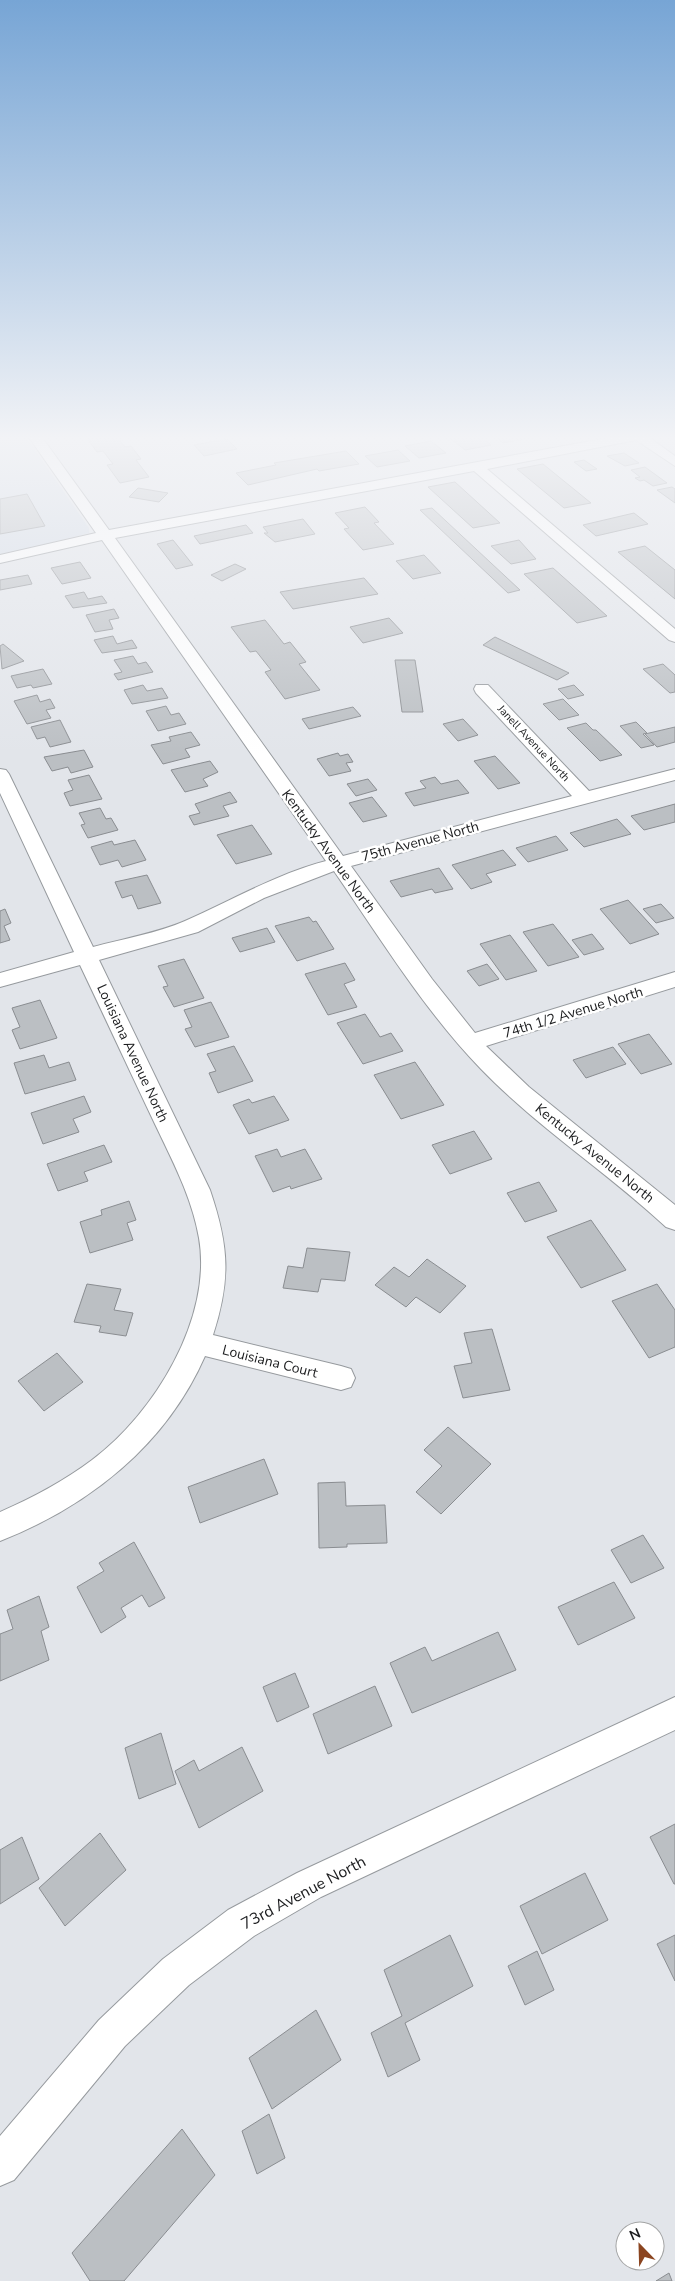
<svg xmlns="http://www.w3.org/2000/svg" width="675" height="2281" font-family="'Nunito Sans',sans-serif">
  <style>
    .built { fill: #d3dbe6 }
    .building { fill: #bbbfc3; stroke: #8a8d91 }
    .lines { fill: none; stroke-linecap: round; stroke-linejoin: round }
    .street-casing { stroke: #969a9e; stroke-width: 2 }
    .street { fill: #fff; fill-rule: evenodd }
    .labels { text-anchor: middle; stroke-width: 5; stroke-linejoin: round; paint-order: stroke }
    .far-street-label { font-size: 11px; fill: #1c1d1f; stroke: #fff }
    .street-label { font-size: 14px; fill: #1c1d1f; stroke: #fff }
    .near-street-label { font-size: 16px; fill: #1c1d1f; stroke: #fff }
  </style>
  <rect width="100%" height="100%" fill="#e2e5ea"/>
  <path class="built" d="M0,436H25L89,528V533L0,556Z"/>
  <path class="building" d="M85,436H116L125,447L131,446L141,459L136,460L149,477L120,483L107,465L113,464L103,451L97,452Z
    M462,436H481L491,445L465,450L450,438Z
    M494,436H533L535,437L503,443Z
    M227,439L237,449L204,456L194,445Z
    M431,441L446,453L419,458L405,446Z
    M398,450L410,461L377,467L365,456Z
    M346,451L359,464L319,471L317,469L248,485L236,473L276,465L274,463Z
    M624,453L639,463L625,466L607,456Z
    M584,460L597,469L586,471L574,462Z
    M543,464L591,503L564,508L517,469Z
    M645,467L667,483L653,486L644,480L640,481L635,478L640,477L631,470Z
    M455,482L500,523L473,528L428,487Z
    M672,487L675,489V503L657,490Z
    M138,488L168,493L159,502L129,497Z
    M27,494L45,526L0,534V499Z
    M365,507L379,522L374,523L394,544L363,550L344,529L349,528L335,513Z
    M432,508L520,590L508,593L420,510Z
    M634,513L648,524L596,536L583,525Z
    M303,519L315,534L275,542L264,533H268L263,527Z
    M246,525L253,533L200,544L194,536Z
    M173,540L193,565L176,569L157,544Z
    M519,540L536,559L511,564L491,546Z
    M645,546L675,570V599L618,552Z
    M424,555L441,573L413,579L396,561Z
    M80,562L91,578L62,584L51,568Z
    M235,564L246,569L222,581L211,575Z
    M553,568L607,616L577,623L524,574Z
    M28,575L32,584L0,590V580Z
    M364,578L378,594L293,609L280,592Z
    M84,592L88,599L102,596L107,603L73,608L65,596Z
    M114,609L119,618L109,620L113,629L95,632L86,615Z
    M389,618L403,633L363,643L350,627Z
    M265,620L284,644L290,642L306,662L299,664L320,690L285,699L265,672L271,670L256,651L250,652L231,627Z
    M113,636L117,644L132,640L137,648L102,653L94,640Z
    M495,637L569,673L557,680L483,645Z
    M3,644L24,661L2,669L0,646Z
    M133,656L138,664L146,662L153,672L118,680L114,674L122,672L114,660Z
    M395,660H415L423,712H402Z
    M663,664L675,675V692L670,693L643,669Z
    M43,669L52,684L33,688L31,685L17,688L11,676Z
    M143,685L147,691L162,688L168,698L132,704L124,690Z
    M574,685L584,695L568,699L558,689Z
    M37,695L40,702L50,699L55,708L46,710L51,718L27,724L14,701Z
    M563,699L579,715L559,720L543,704Z
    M166,706L171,715L179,713L186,724L158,731L146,711Z
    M353,707L361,716L309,729L302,719Z
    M463,719L478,735L458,741L443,724Z
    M60,720L71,742L50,747L45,737L37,739L31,727Z
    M636,722L647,733L643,734L654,745L641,748L620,726Z
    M586,723L593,730H596L622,755L600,761L567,728Z
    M675,727V742L657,747L645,734Z
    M191,732L200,745L185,749L190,757L163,764L151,745L171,741L169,737Z
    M84,750L93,767L71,773L68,767L52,771L44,757Z
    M338,753L340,756L348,754L353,762L346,763L351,771L329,776L317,759Z
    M495,756L520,783L498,789L474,761Z
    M210,761L218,772L203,779L208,786L185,792L171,770Z
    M89,775L102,799L70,806L64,793L73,790L68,780Z
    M435,777L441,784L458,780L469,793L414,806L405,793L426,788L420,781Z
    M368,779L377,790L356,796L347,784Z
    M230,792L237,802L223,806L229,816L194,825L189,816L200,813L195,804Z
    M372,797L387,816L363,822L349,803Z
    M675,804V822L644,830L631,816Z
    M100,808L106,819L111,818L118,830L88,838L81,825L85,824L79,813Z
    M617,819L631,834L584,847L570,833Z
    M252,825L272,854L236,864L217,835Z
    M556,836L568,850L528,862L516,848Z
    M135,840L146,860L122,867L118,860L100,865L91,847L112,841L114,845Z
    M503,850L516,865L486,874L492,882L471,889L452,865Z
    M439,868L453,889L435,893L432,889L401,897L390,881Z
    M147,875L161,903L138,909L132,895L122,898L115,882Z
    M628,900L659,934L630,944L600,909Z
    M661,904L674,918L656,923L643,909Z
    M5,909L11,923L4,926L10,940L0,943V911Z
    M309,917L313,922L316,921L334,949L297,961L275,926Z
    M553,924L579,957L548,966L523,932Z
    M267,928L275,942L240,952L232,938Z
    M592,934L604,949L584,955L572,940Z
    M510,935L537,971L506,980L480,944Z
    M184,959L204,998L174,1007L163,987L168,986L158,966Z
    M345,963L355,980L344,984L357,1007L328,1015L305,974Z
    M487,964L499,979L479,986L467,971Z
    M40,1000L57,1038L20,1049L12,1030L20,1027L12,1008Z
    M211,1002L229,1037L195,1047L185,1029L192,1027L184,1010Z
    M365,1014L380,1037L391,1033L403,1051L363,1064L337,1023Z
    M649,1034L672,1064L641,1074L618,1044Z
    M234,1046L253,1081L218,1093L209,1073L216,1071L207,1054Z
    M613,1047L626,1064L586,1078L573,1060Z
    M44,1055L49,1068L69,1062L76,1080L25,1094L14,1063Z
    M415,1062L444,1105L401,1119L374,1075Z
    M84,1096L91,1112L73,1119L79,1132L43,1144L31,1113Z
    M274,1096L289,1120L249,1134L233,1105L249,1099L252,1103Z
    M474,1131L492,1159L450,1174L432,1145Z
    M104,1145L112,1162L84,1172L88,1181L58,1191L47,1164Z
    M277,1149L281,1157L305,1149L322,1179L291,1189L290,1186L273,1192L255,1156Z
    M539,1182L557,1211L525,1222L507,1193Z
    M129,1201L136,1220L127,1223L133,1240L90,1253L80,1222L102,1215L101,1210Z
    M591,1220L626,1270L581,1288L547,1237Z
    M307,1248L350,1252L345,1281L321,1279L318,1292L283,1288L288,1266L303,1268Z
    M427,1259L466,1286L440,1313L416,1297L406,1307L375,1285L394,1267L409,1277Z
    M87,1284L121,1289L114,1310L133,1313L126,1336L99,1332L101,1326L74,1322Z
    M657,1284L675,1310V1347L649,1358L612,1301Z
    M492,1329L510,1390L463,1398L454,1366L472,1363L464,1333Z
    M57,1353L83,1382L44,1411L18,1381Z
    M448,1427L491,1464L441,1514L416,1492L442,1466L424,1450Z
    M264,1459L278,1494L200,1523L188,1487Z
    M345,1482L346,1506L385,1505L387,1543L347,1544V1547L319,1548L318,1483Z
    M643,1535L664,1568L631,1583L611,1550Z
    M134,1542L165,1598L149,1607L142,1595L121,1608L126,1617L101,1633L77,1587L104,1571L99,1563Z
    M614,1582L635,1618L578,1645L558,1607Z
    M39,1596L49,1627L41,1631L49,1660L0,1681V1634L13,1629L7,1610Z
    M498,1632L516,1670L412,1713L390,1663L425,1647L432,1661Z
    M295,1673L309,1707L277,1722L263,1687Z
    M375,1686L392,1726L328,1754L313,1714Z
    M161,1733L176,1784L139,1799L125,1748Z
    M242,1747L263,1791L199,1828L175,1771L194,1760L199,1771Z
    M675,1824V1884H674L650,1837Z
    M100,1833L126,1870L65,1926L39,1888Z
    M22,1837L39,1879L0,1904V1850Z
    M585,1873L608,1920L542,1954L520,1906Z
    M450,1935L473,1986L405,2023L420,2060L388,2077L371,2033L402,2016L384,1970Z
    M675,1935V1981L657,1944Z
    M537,1951L554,1990L525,2005L508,1966Z
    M316,2010L341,2060L272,2109L249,2058Z
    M269,2114L285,2158L257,2174L242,2131Z
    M182,2129L215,2175L124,2281H90L72,2253Z
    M669,2273L672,2281H656Z"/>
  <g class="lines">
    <g class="street-casing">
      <path id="street" d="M28,436H41L109,530L618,436H647L675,456V466L636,440L487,469L675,629V642L669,640L474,471L115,538L343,856L572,796L476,693L474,689L476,685H488L589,791L675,769V780L351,866L432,979L475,1033L675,972V987L486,1046L529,1087L675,1205V1230L666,1227C607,1172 537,1127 481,1069C424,1010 380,938 334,871L264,898L198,932L99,960L210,1190C229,1246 231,1279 213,1335L341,1366L351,1369L355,1378L351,1387L341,1390L205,1356C166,1445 89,1506 0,1541V1512C32,1498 64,1481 92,1460C154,1414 213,1318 199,1238C192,1197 172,1160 154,1122C129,1070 105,1017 80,965L0,987V973L74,952L0,793V769L6,770L9,774L93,947C122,939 158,933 185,921C233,900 276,874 326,861L102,540L0,563V555L96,533Z
        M675,1697V1730L321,1897L254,1936L189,1985L125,2046L14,2180L0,2186V2136L99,2020L163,1959L228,1910L297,1873Z"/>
    </g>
    <use href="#street" class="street"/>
  </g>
  <linearGradient id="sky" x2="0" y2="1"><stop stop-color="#77a5d5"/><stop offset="0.58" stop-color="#f2f3f6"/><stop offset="1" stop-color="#f2f3f6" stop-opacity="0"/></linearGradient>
  <rect width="675" height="755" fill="url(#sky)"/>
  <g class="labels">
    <g class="far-street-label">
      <text transform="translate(534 743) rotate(47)" y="4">Janell Avenue North</text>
    </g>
    <g class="street-label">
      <text transform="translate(420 841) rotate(-15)" y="5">75th Avenue North</text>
      <text transform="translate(329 851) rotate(54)" y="5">Kentucky Avenue North</text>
      <text transform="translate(573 1012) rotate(-17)" y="5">74th 1/2 Avenue North</text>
      <text transform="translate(133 1053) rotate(65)" y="5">Louisiana Avenue North</text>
      <text transform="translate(595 1153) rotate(39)" y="5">Kentucky Avenue North</text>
      <text transform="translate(270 1361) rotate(14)" y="5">Louisiana Court</text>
    </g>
    <g class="near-street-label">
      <text transform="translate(303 1892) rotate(-28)" y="6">73rd Avenue North</text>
    </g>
  </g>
  <g transform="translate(640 2246) rotate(337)"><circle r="24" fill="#ffffff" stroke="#a4a5a5"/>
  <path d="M0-4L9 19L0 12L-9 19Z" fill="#8b4520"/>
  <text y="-8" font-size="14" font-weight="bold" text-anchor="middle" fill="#1c1d1f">N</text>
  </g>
</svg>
